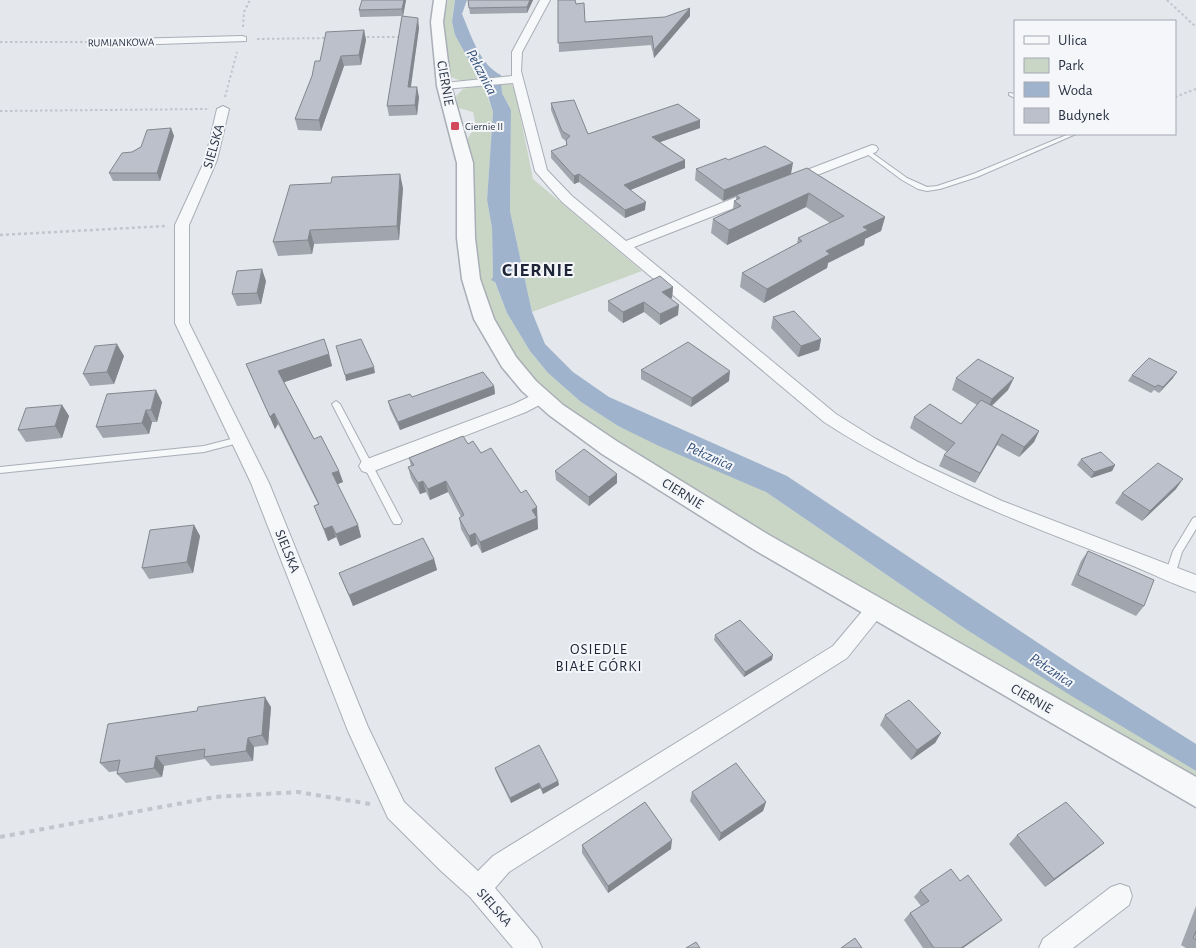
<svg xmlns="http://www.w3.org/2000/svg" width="1196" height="948" font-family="'Alegreya Sans',sans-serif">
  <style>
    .green { fill: #c9d6c5 }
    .water { fill: #9fb4cc }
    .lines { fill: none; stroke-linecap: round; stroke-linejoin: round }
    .service-casing { stroke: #a9aeb7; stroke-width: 2 }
    .minor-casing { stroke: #a9aeb7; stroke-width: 2 }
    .tertiary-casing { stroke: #a9aeb7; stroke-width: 3 }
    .path-far2 { stroke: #c2c5cb; stroke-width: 2; stroke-dasharray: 2.5 2.5; stroke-linecap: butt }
    .path-far1 { stroke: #c2c5cb; stroke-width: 2.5; stroke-dasharray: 3 3; stroke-linecap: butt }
    .path { stroke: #c2c5cb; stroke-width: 4; stroke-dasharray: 5 5; stroke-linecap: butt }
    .service { fill: #f7f8fa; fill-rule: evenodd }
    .minor { fill: #f7f8fa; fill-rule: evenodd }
    .tertiary { fill: #f7f8fa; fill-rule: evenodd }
    .wall { fill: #a1a5ae }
    .shaded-wall { fill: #83868d }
    .building { fill: #bbc0ca; stroke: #83868d }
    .poi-dot { fill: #d1495b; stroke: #f4f6f9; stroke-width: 2 }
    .labels { text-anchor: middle; stroke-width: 4; stroke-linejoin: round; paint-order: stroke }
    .far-street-label { font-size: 11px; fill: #2b3445; stroke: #f4f6f9 }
    .far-poi-label { font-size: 11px; fill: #2b3445; stroke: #f4f6f9; text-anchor: start }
    .street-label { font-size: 14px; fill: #2b3445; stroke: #f4f6f9 }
    .water-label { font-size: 15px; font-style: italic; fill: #34527a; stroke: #f4f6f9 }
    .neighbourhood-label { font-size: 15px; letter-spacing: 1px; fill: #1d2536; stroke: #f4f6f9 }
    .district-label { font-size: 19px; font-weight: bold; letter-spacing: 1px; fill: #1d2536; stroke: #f4f6f9 }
  </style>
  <rect width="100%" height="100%" fill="#e4e7ec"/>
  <path class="green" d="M448,0H455L452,22L455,35L480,80L461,81L449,76L443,9H446Z
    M502,83L511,84L515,90L533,179L642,271L532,312L510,211L511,110L502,93Z
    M483,85L493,112L487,200L492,228L493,278L507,313L530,351L548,373L581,402L618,426L766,492L967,630L1196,771V782L766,534L615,442L563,406L536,382L517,359L493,319L479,279L466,141L476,126L473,112L459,108L456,96L463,89Z"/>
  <path class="water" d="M455,0H467L462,14C471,35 480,65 501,75L502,93L511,110L510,211L532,312L545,344L573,372L609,397L787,476L1079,670L1196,744V771L1070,695L967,630L766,492L659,446L618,426L581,402L548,373L530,351L507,313L495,282L491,280L493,277L492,228L487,200L493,112L487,93L455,35L452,22Z"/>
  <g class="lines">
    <g class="service-casing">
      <path id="service" d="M1009,93L1015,94V98L1009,95Z
        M1069,134H1076L977,177L940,189L927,191L918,189L902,180L863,151L868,150L907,178L927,187L937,186L973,174Z
        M336,401L340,404L402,521L400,524H394L392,521L332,404Z
        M239,437L243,440L242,442L204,452L0,473V467L204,446Z
        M1196,517V529L1182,552L1176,572L1174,575L1171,576L1168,575L1166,572L1173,551L1193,518Z"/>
    </g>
    <g class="minor-casing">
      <path id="minor" d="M540,0H550L522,52L521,71L547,170L572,196L626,241L752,191H762L763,194L762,197L634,247L836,414L876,439L918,462L1002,501L1196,575V592C1172,584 1149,572 1126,563C1020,523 920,484 824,422L562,202L535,171L513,83L444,89L438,86L444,83L512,76V52Z
        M242,36L246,37V41L130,45L125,42L130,39Z
        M223,106L229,109L217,160L189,225V323L269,483L368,727L404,802L478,871L493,856L833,646L870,602L877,600L884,602L887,608L847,658L509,872L495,888L538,939L542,948H513L470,897L440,870L388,818L348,731L251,483L175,323V225L205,160L217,109Z
        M872,145L876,146L878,149L876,152L794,184L790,185L784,181L786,178Z
        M541,391L547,393L549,397L547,401L526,412L374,471L368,473L362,471L359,466L362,461L514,404Z
        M1120,884L1129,887L1132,896L1129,905L1073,948H1039L1043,939L1111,887Z"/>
    </g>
    <g class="tertiary-casing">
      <path id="tertiary" d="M434,0H446L443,22L451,86L473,163L475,238L480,279L494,319L516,357L536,381L563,405L618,442L769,535L1196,777V807L753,549L602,454L549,415L522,391L502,367L474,319L462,279L457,238V163L437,86L431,22Z"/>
    </g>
    <path class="path-far2" d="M1167,0L1196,27
      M243,27L244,12L250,0
      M362,37H401
      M257,39L329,38
      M0,42H117
      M225,97L237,52
      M1175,97L1196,89
      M0,111L207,109"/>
    <path class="path-far1" d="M0,235L166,226"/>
    <path class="path" d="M0,837L215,797L298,792L370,804"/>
    <use href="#service" class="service"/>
    <use href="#minor" class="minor"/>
    <use href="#tertiary" class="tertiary"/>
  </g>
  <path class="wall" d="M406,0L403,16L419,28L411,87L419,97L417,115L389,116L387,106L402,16L360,17L359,10Z
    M468,0H533L527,13L470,14Z
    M558,0L576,4L585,22L690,16L654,58L651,45L559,52Z
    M364,30L366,40L361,65L344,66L321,131L298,130L295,119L320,61Z
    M551,103L588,134L700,128L660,142L685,160V168L630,190L645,210L625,218L579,182L574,184L551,158V151L566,145V141L562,138L551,110Z
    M171,128L174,136L160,181H113L109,173L132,152Z
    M728,160L791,174L885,217L881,231L865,239L864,245L828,263L827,268L764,303L740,287L742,273L797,244L798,238L830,223L806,207L727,245L711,233L713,219L733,209L734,201L736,200V196L723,201L695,180L696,169Z
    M403,188L399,240L314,244L312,254L278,256L273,242Z
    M266,281L261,304L237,306L232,294Z
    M673,287L672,298H670L678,315L660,325L644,312L623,323L608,311V301Z
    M773,317L821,339L819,350L798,357L771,328Z
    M329,354L332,366L284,382L314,439L339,471L343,482L337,484L358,525L361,537L340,546L336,537L328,541L314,506L318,504L278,424L275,429L246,364Z
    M124,356L114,384L90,386L83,374Z
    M641,370L729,381L691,407L641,379Z
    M1132,375L1173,378L1159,393L1154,390L1151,393L1128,381Z
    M956,378L1008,390L992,406L1039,431L1034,442L1019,457L997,445L975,483L939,466L944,455L947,452L910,428L914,417L961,424L977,405L952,390Z
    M494,386L495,394L400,430L390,409L388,401Z
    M162,402L157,422H152L149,434L103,438L96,427Z
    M62,405L69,416L62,438L26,442L18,430Z
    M468,444L481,453L538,519H537L538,529L482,553L477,544L471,547L461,529L459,518L461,517L448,492L430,500L426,492L420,494L411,478L408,467L411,466L409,458Z
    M1081,459L1115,465L1112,471L1091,478L1077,465Z
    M555,471L617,483L589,506L556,480Z
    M1176,489L1142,521L1115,503L1122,493Z
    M194,525L200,536L193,573L149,579L142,568Z
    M1088,551L1144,606L1136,616L1071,585L1081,561Z
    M434,559L437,570L353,606L339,573Z
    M715,635L772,660L744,677L714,640Z
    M271,707L268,745L254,747L253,761L211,766L205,759L164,766L162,777L126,783L117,774L118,771L109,772L100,763Z
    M885,715L941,733L935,743L911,760L880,725Z
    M495,768L558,781L559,785L543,794L540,788L511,803L496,772Z
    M692,792L766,802L763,811L719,841L690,801Z
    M1017,835L1104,843L1094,851L1045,887L1009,844Z
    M582,845L671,849L608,893L582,853Z
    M960,881L994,926L963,948H923L904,920L910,913L921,906L914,897L920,890Z
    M1196,906V948H1186L1181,945Z"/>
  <path class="shaded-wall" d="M404,0H406L403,16L402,9Z
    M530,0H533L527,13V7Z
    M690,8V16L654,58V50Z
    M418,18L419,28L409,98L408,87Z
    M364,30L366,40L361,65L359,55Z
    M341,56L344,66L321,131L319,120Z
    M417,87L419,97L417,115L415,105Z
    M700,120V128L652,145V137Z
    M171,128L174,136L160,181L157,173Z
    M685,160V168L623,193L624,185Z
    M793,163L791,174L723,201L724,190Z
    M400,174L403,188L399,240L397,226Z
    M579,174V182L574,184V176Z
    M809,193L806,207L727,245L729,230Z
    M646,202L645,210L625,218V210Z
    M885,217L881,231L865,239L864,245L828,263L827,268L764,303L767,289L863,227Z
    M310,230L314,244L312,254L308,240Z
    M262,269L266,281L261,304L257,293Z
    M673,287L672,298L662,303V292Z
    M644,302V312L623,323V312Z
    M679,305L678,315L660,325V314Z
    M821,339L819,350L798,357L801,346Z
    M117,344L124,356L114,384L107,372Z
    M329,354L332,366L282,383L278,371Z
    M374,367L375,373L346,381L345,375Z
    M730,371L729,381L691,407L692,398Z
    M1177,372L1173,378L1159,393L1163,387Z
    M1014,378L1008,390L987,410L992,399Z
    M494,386L495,394L400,430L398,422Z
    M156,390L162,402L157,422L151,410Z
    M62,405L69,416L62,438L55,426Z
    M146,410L152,422L149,434L142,423Z
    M274,413L278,424L275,429L270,417Z
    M1039,431L1034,442L1019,457L1024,447Z
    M1002,434L997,445L975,483L980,473Z
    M1115,465L1112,471L1091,478L1094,472Z
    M339,471L343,482L336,485L332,473Z
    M617,474V483L589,506V497Z
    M1183,479L1176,489L1142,521L1150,511Z
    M423,481L426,492L420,494L418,483Z
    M446,481L448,492L430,500L428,489Z
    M537,507L538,529L482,553L480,542L532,510Z
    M194,525L200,536L193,573L187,562Z
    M358,525L361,537L340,546L336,534Z
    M332,526L336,537L328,541L324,529Z
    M475,533L477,544L471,547L469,536Z
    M434,559L437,570L353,606L349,595Z
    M773,655L772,660L744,677L745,672Z
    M265,697L271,707L268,745L262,735Z
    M941,733L935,743L911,760L917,750Z
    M248,738L254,747L253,761L246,751Z
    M156,756L164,766L162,777L154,768Z
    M558,781L559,785L543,794L542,789Z
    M539,783L540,788L511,803L510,798Z
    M766,802L763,811L719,841L721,833Z
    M672,840L671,849L608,893V886Z
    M1104,843L1094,851L1045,887L1054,879Z
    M1002,920L994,926L963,948H961Z"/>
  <path class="building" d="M362,0H404L402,9L359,10Z
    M468,0H530L527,7L469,8Z
    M558,0H575L576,4L584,3L585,22L665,17L690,8L654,50L652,36L558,43Z
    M402,16L418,18L408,87H417L415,105L387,106Z
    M364,30L359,55L341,56L319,120L295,119L312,76L315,61H320L326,32Z
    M574,100L588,134L678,104L700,120L652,137L685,160L624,185L646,202L625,210L579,174L574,176L551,151L567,145L566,140L570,136L562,131L551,103Z
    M171,128L157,173H109L122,153L132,152L141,147L147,130Z
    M765,146L793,163L724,190L696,169L726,158L728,160Z
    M807,168L885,217L863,227L868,230L826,251L830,254L767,289L742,273L802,241L798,238L844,216L809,193L729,230L713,219L741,206L734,201L740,198L736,195Z
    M400,174L397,226L310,230L308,240L273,242L290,185L331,183L332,177Z
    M262,269L257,293L232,294L237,271Z
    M660,276L673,287L662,292L679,305L660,314L644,302L623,312L608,301Z
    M794,311L821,339L801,346L773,317Z
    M324,339L329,354L278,371L314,439L321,436L339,471L332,473L358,525L336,534L332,526L324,529L314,506L319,504L274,413L270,417L246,364Z
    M361,339L374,367L345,375L336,346Z
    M688,342L730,371L692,398L641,370Z
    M117,344L107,372L83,374L95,346Z
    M1149,358L1177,372L1163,387L1158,385L1155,387L1132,375Z
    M978,359L1014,378L992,399L956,378Z
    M483,372L494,386L398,422L388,401L410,394L412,397Z
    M156,390L151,410H146L142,423L96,427L107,394Z
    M981,400L1039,431L1024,447L1002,434L980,473L944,455L955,443L914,417L930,404L961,424Z
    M62,405L55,426L18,430L26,408Z
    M463,436L468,444L473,441L481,453L491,448L521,493L526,490L537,507L532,510L537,518L480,542L475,533L469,536L459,518L464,515L446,481L428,489L423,481L418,483L408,467L414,465L409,458Z
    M584,449L617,474L589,497L555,471Z
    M1101,452L1115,465L1094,472L1081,459Z
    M1158,463L1183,479L1150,511L1122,493Z
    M194,525L187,562L142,568L150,530Z
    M423,538L434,559L349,595L339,573Z
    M1088,551L1154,580L1144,606L1078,575Z
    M740,620L773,655L745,672L715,635Z
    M265,697L262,735L248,738L246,751L204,757L205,749L156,756L154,768L117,774L120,760L100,763L108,724L197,711L198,707Z
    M909,700L941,733L917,750L885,715Z
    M539,745L558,781L542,789L539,783L510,798L495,768Z
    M736,763L766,802L721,833L692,792Z
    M645,802L672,840L608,886L582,845Z
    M1066,802L1104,843L1054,879L1017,835Z
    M951,869L960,881L968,875L1002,920L961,948H934L910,913L929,901L920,890Z
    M1196,931V940L1193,938Z
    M855,938L862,948H841Z
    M696,942L700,948H686Z"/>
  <rect class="poi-dot" x="450" y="121" width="10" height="10" rx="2.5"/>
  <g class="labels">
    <g class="far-street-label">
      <text transform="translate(121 42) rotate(-1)" y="4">RUMIANKOWA</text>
    </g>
    <g class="far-poi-label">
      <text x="465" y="130">Ciernie II</text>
    </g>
    <g class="street-label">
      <text transform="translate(446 83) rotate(80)" y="5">CIERNIE</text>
      <text transform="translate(213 146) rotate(-74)" y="5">SIELSKA</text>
      <text transform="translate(683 493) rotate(32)" y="5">CIERNIE</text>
      <text transform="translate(288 551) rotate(68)" y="5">SIELSKA</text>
      <text transform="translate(1032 698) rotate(30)" y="5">CIERNIE</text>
      <text transform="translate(495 907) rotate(49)" y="5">SIELSKA</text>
    </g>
    <g class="water-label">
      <text transform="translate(482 72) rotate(62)" y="5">Pełcznica</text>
      <text transform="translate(710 456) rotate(24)" y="5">Pełcznica</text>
      <text transform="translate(1052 670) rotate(34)" y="5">Pełcznica</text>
    </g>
    <g class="neighbourhood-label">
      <text x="599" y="654">OSIEDLE<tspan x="599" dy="17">BIAŁE GÓRKI</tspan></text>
    </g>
    <g class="district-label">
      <text x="538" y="276">CIERNIE</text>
    </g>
  </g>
  <rect x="1014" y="20" width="162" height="115" fill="#f4f6f9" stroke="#a4a8b1"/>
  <rect x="1024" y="36" width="25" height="8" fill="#f7f8fa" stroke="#a4a8b1"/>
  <text x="1058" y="45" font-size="15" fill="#2b3445">Ulica</text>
  <rect x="1024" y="58" width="25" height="15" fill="#c9d6c5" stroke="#a4a8b1"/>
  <text x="1058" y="70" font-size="15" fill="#2b3445">Park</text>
  <rect x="1024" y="82" width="25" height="15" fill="#9fb4cc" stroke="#a4a8b1"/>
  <text x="1058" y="95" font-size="15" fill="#2b3445">Woda</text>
  <rect x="1024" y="108" width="25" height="15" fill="#bbc0ca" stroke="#a4a8b1"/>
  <text x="1058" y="120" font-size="15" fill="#2b3445">Budynek</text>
</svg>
